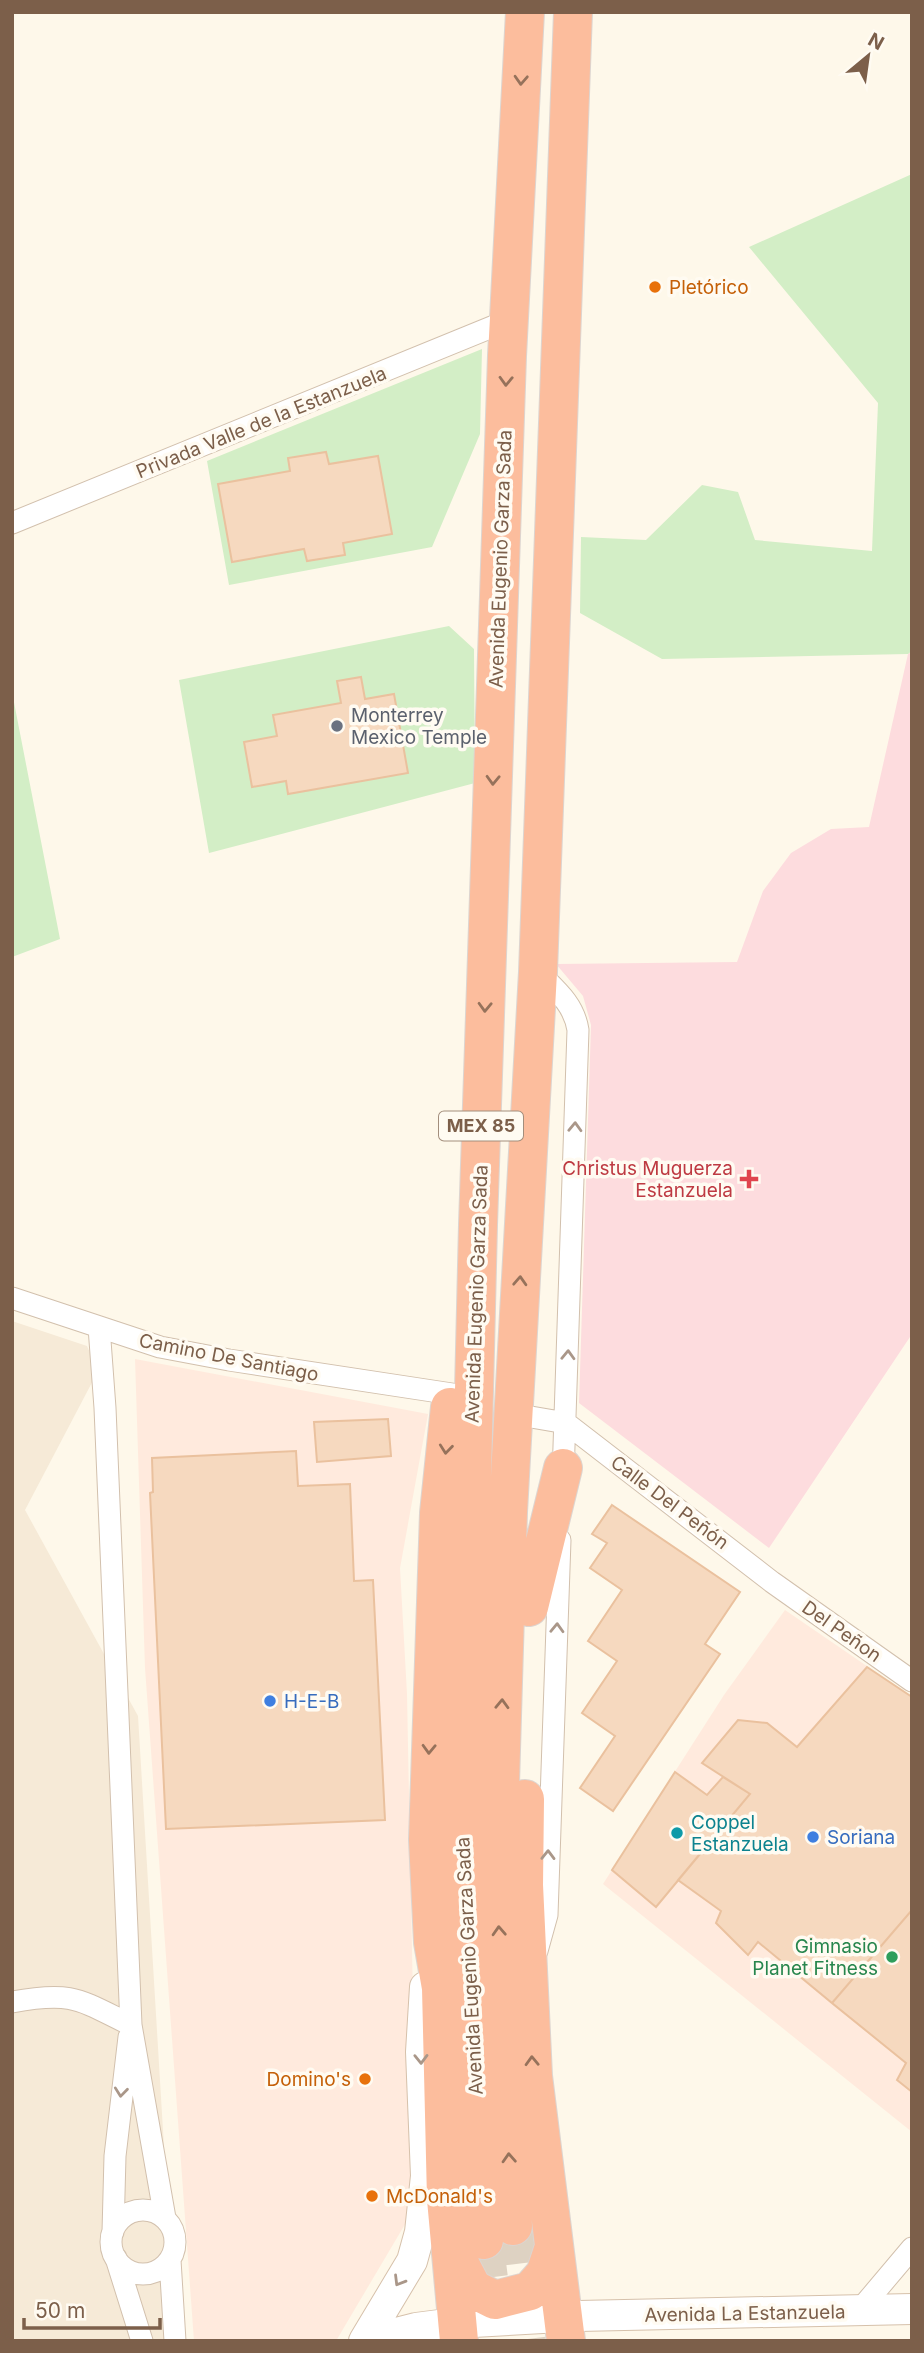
<svg xmlns="http://www.w3.org/2000/svg" width="924" height="2353" font-family="Inter,sans-serif">
  <style>
    .residential { fill: #f6ead7 }
    .commercial { fill: #ffeadd }
    .medical { fill: #fddcde }
    .green { fill: #d3eec6 }
    .building { fill: #f6d9bf; stroke: #eac19e; stroke-width: 2 }
    .lines { fill: none; stroke-linecap: round; stroke-linejoin: round }
    .highway-tunnel { stroke: #ded2c2; stroke-width: 38; stroke-dasharray: 38 19; stroke-linecap: butt }
    .street-casing { stroke: #d2c0ad; stroke-width: 23 }
    .secondary-casing { stroke: #d6c1ab; stroke-width: 32 }
    .highway-casing { stroke: #ddd5d0; stroke-width: 40 }
    .street { stroke: #fff; stroke-width: 21 }
    .secondary { stroke: #fff; stroke-width: 30 }
    .highway { stroke: #fcbd9d; stroke-width: 38 }
    .oneway { stroke: #96725b }
    .oneway2 { stroke: #aa9789 }
    .food-dot { fill: #e8710a; stroke: #fffbf2; stroke-width: 2.5 }
    .worship-dot { fill: #6b7280; stroke: #fffbf2; stroke-width: 2.5 }
    .health-dot { fill: #e0444e; stroke: #fffbf2; stroke-width: 2.5 }
    .shop-dot { fill: #3f7fe0; stroke: #fffbf2; stroke-width: 2.5 }
    .culture-dot { fill: #0f9aa8; stroke: #fffbf2; stroke-width: 2.5 }
    .leisure-dot { fill: #2e9e5b; stroke: #fffbf2; stroke-width: 2.5 }
    .labels { text-anchor: middle; stroke-width: 7; stroke-linejoin: round; paint-order: stroke }
    .shield { fill: #fffbf2; stroke: #a38e7c; stroke-width: 2 }
    .shield-label { font-size: 18px; font-weight: bold; fill: #7c5f4a }
    .food-label { font-size: 19px; fill: #c56008; stroke: #fffbf2; text-anchor: start }
    .street-label { font-size: 19px; fill: #7c5f4a; stroke: #fffbf2 }
    .worship-label { font-size: 19px; fill: #5b616d; stroke: #fffbf2; text-anchor: start }
    .health-label { font-size: 19px; fill: #be3a42; stroke: #fffbf2; text-anchor: end }
    .shop-label { font-size: 19px; fill: #366cbe; stroke: #fffbf2; text-anchor: start }
    .culture-label { font-size: 19px; fill: #0d838f; stroke: #fffbf2; text-anchor: start }
    .leisure-label { font-size: 19px; fill: #27864d; stroke: #fffbf2; text-anchor: end }
  </style>
  <rect width="100%" height="100%" fill="#fef8ea"/>
  <path class="residential" d="M12,1321L87,1346L98,1371L25,1510L138,1716L166,2180L184,2341H12Z"/>
  <path class="commercial" d="M135,1359L428,1414L400,1568L407,1694L417,2204L336,2341H194L145,1668Z
    M785,1610L912,1697V2132L603,1884L724,1695Z"/>
  <path class="medical" d="M912,651V1334L769,1548L579,1403L591,1025L583,996L556,964L737,962L763,891L791,853L831,829L869,827L908,654Z"/>
  <path class="green" d="M912,174V651L908,654L662,659L580,613L581,537L646,540L702,485L738,492L755,540L872,551L878,403L749,247Z
    M482,349L480,434L432,547L229,585L207,461Z
    M449,626L474,649L475,783L209,853L179,680Z
    M12,692L60,939L12,957Z"/>
  <path class="building" d="M326,452L329,464L378,456L392,534L343,543L345,555L307,561L304,549L232,562L218,484L290,471L288,458Z
    M361,677L365,699L394,694L408,773L288,794L286,781L252,787L244,742L277,736L273,715L341,703L337,681Z
    M388,1419L391,1456L317,1462L314,1422Z
    M296,1451L298,1486L350,1484L354,1581L373,1580L385,1820L166,1829L150,1493L153,1492L152,1458Z
    M612,1505L740,1592L705,1644L720,1654L613,1811L580,1788L615,1736L582,1713L617,1661L588,1641L622,1590L590,1568L607,1543L592,1534Z
    M867,1667L912,1697V1910L832,2003L758,1942L748,1955L716,1923L721,1911L678,1880L750,1794L702,1763L738,1720L767,1723L797,1747Z
    M675,1772L707,1795L723,1777L750,1794L656,1907L612,1870Z
    M912,1910V2092L897,2080L906,2063L832,2003Z"/>
  <g class="lines">
    <path class="highway-tunnel" d="M513,2226L527,2341
      M484,2240L497,2341"/>
    <g class="street-casing">
      <path id="street" d="M12,523L509,320
        M538,972C556,990 574,1004 578,1030L563,1476
        M12,1298L160,1347L229,1360L452,1394
        M99,1327L105,1408L131,2025L165,2218
        M531,1417L566,1423L772,1582L912,1681
        M537,1951L547,1915L560,1540
        M12,2002C72,1991 78,1999 131,2025
        M111 2242a32 32 0 1 1 64 0a32 32 0 1 1-64 0Z
        M113,2232L115,2156L129,2037
        M116,2258L142,2341
        M170,2260L175,2341
        M858,2312L912,2248"/>
    </g>
    <g class="secondary-casing">
      <path id="secondary" d="M364,2341L412,2261L420,2232L426,2176L421,2052L425,1987
        M365,2341L416,2328L455,2323L578,2316L912,2309"/>
    </g>
    <g class="highway-casing">
      <path id="highway" d="M450,1407L439,1513L428,1840L433,1942L441,1988L446,2199L459,2341
        M529,1607L563,1468
        M525,1799L524,1885L533,2076L566,2341
        M513,2226L497,1886L508,1512L538,972L573,12
        M484,2240L462,1887L478,1225L507,356L525,12
        M453,2251L473,2289L495,2300L530,2291L545,2274L553,2250"/>
    </g>
    <use href="#street" class="street"/>
    <use href="#secondary" class="secondary"/>
    <use href="#highway" class="highway"/>
  </g>
  <defs><path id="oneway-chevron" d="M-2-3.5L2.5 0L-2 3.5" fill="none" stroke-width="1.6" stroke-linecap="round" stroke-linejoin="round" transform="scale(1.75)"/></defs>
  <g class="oneway">
    <use href="#oneway-chevron" transform="translate(521 80) rotate(93)"/>
    <use href="#oneway-chevron" transform="translate(506 381) rotate(92)"/>
    <use href="#oneway-chevron" transform="translate(493 780) rotate(92)"/>
    <use href="#oneway-chevron" transform="translate(485 1007) rotate(92)"/>
    <use href="#oneway-chevron" transform="translate(520 1281) rotate(-87)"/>
    <use href="#oneway-chevron" transform="translate(446 1449) rotate(96)"/>
    <use href="#oneway-chevron" transform="translate(502 1704) rotate(-88)"/>
    <use href="#oneway-chevron" transform="translate(429 1749) rotate(92)"/>
    <use href="#oneway-chevron" transform="translate(499 1931) rotate(-93)"/>
    <use href="#oneway-chevron" transform="translate(532 2061) rotate(-92)"/>
    <use href="#oneway-chevron" transform="translate(509 2158) rotate(-93)"/>
  </g>
  <g class="oneway2">
    <use href="#oneway-chevron" transform="translate(575 1127) rotate(-88)"/>
    <use href="#oneway-chevron" transform="translate(568 1355) rotate(-88)"/>
    <use href="#oneway-chevron" transform="translate(557 1628) rotate(-88)"/>
    <use href="#oneway-chevron" transform="translate(548 1855) rotate(-89)"/>
    <use href="#oneway-chevron" transform="translate(421 2059) rotate(89)"/>
    <use href="#oneway-chevron" transform="translate(121 2092) rotate(96)"/>
    <use href="#oneway-chevron" transform="translate(399 2281) rotate(121)"/>
  </g>
  <g class="food-dot">
    <circle cx="655" cy="287" r="7"/>
    <circle cx="365" cy="2079" r="7"/>
    <circle cx="372" cy="2196" r="7"/>
  </g>
  <circle class="worship-dot" cx="337" cy="726" r="7"/>
  <path class="health-dot" d="M745.5 1168.5h7v7h7v7h-7v7h-7v-7h-7v-7h7z"/>
  <g class="shop-dot">
    <circle cx="270" cy="1701" r="7"/>
    <circle cx="813" cy="1837" r="7"/>
  </g>
  <circle class="culture-dot" cx="677" cy="1833" r="7"/>
  <circle class="leisure-dot" cx="892" cy="1957" r="7"/>
  <g class="labels">
    <rect class="shield" x="439" y="1111.5" width="84" height="29" rx="5"/>
    <g class="shield-label">
      <text x="481" y="1132">MEX 85</text>
    </g>
    <g class="food-label">
      <text x="669" y="294">Pletórico</text>
      <text x="351" y="2086" text-anchor="end">Domino's</text>
      <text x="386" y="2203">McDonald's</text>
    </g>
    <g class="street-label">
      <text transform="translate(261 422) rotate(-22)" y="7">Privada Valle de la Estanzuela</text>
      <text transform="translate(500 559) rotate(-88)" y="7">Avenida Eugenio Garza Sada</text>
      <text transform="translate(476 1294) rotate(-88)" y="7">Avenida Eugenio Garza Sada</text>
      <text transform="translate(229 1357) rotate(11)" y="7">Camino De Santiago</text>
      <text transform="translate(670 1502) rotate(37)" y="7">Calle Del Peñón</text>
      <text transform="translate(842 1631) rotate(35)" y="7">Del Peñon</text>
      <text transform="translate(469 1966) rotate(-93)" y="7">Avenida Eugenio Garza Sada</text>
      <text transform="translate(745 2313) rotate(-1)" y="7">Avenida La Estanzuela</text>
    </g>
    <g class="worship-label">
      <text x="351" y="722">Monterrey<tspan x="351" dy="22">Mexico Temple</tspan></text>
    </g>
    <g class="health-label">
      <text x="733" y="1175">Christus Muguerza<tspan x="733" dy="22">Estanzuela</tspan></text>
    </g>
    <g class="shop-label">
      <text x="284" y="1708">H-E-B</text>
      <text x="827" y="1844">Soriana</text>
    </g>
    <g class="culture-label">
      <text x="691" y="1829">Coppel<tspan x="691" dy="22">Estanzuela</tspan></text>
    </g>
    <g class="leisure-label">
      <text x="878" y="1953">Gimnasio<tspan x="878" dy="22">Planet Fitness</tspan></text>
    </g>
  </g>
  <rect width="924" height="2353" fill="none" stroke="#7c5f4a" stroke-width="28"/>
  <g transform="translate(868 56) rotate(29)" stroke="#fffbf2" stroke-width="5" paint-order="stroke">
  <path d="M0-5L12 26L0 18L-12 26Z" fill="#7c5f4a"/>
  <text y="-10" font-size="19" font-weight="bold" text-anchor="middle" fill="#7c5f4a">N</text>
  </g>
  <path d="M24 2318v10h136v-10" fill="none" stroke="#7c5f4a" stroke-width="3.5"/>
  <text x="35" y="2318" font-size="21" fill="#7c5f4a" stroke="#fffbf2" stroke-width="5" paint-order="stroke">50 m</text>
</svg>
